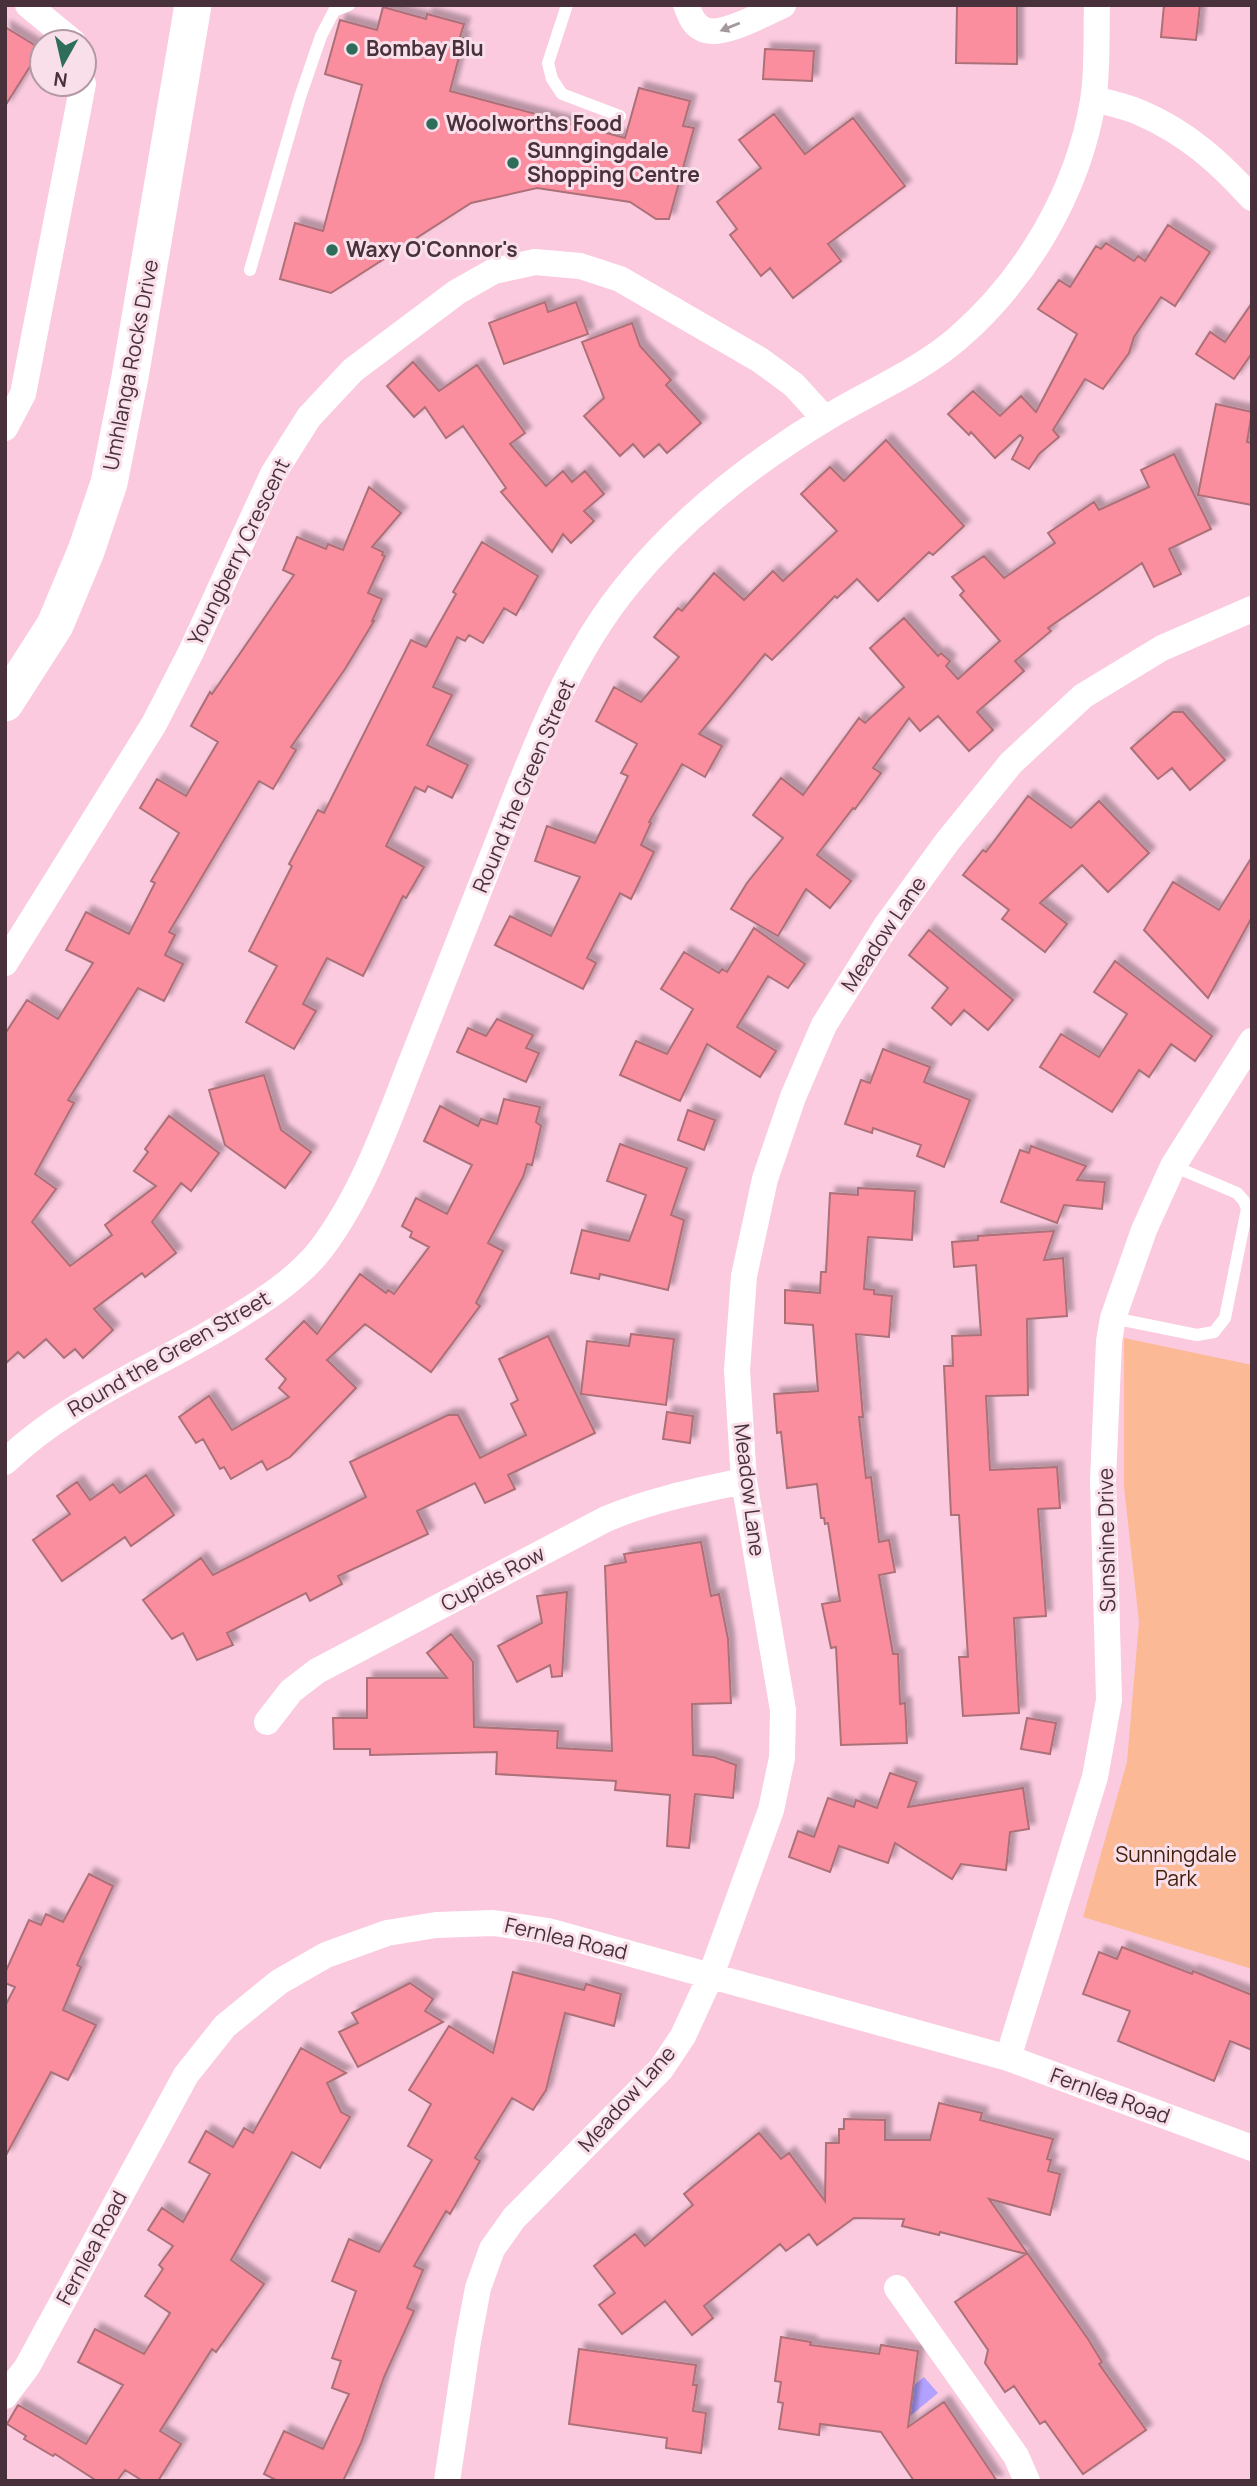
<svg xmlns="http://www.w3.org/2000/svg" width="1257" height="2486" font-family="Manrope,sans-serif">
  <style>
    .green { fill: #fbba95 }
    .water { fill: #b2a1ff }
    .building { fill: #fb8e9e; stroke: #ab7078; stroke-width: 2; filter: url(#shadow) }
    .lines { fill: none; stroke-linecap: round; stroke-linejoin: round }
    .lane { stroke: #fff; stroke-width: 12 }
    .street { stroke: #fff; stroke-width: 26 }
    .secondary { stroke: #fff; stroke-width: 37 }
    .oneway { fill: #a4989d }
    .poi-dot { fill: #2e6d5a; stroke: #f8dfea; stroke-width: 2.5 }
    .labels { text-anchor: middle; stroke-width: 6; stroke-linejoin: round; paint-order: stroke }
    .poi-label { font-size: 21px; font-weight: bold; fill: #48313b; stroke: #f8dfea; text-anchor: start }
    .street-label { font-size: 21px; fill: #48313b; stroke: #f8dfea }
    .park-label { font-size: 21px; fill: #431f07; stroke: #f8dfea }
  </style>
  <defs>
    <filter id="shadow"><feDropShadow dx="6" dy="-6" stdDeviation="2" flood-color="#0004"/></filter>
  </defs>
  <rect width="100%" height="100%" fill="#fbcadf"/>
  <path class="green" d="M1124,1338L1252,1365V1969L1083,1917L1127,1762L1139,1622L1124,1487Z"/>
  <path class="water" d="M924,2377L938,2393L909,2417L912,2387Z"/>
  <path class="building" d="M957,5H1017V64L956,63Z
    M1164,5H1200L1196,40L1161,37Z
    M383,7L426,19L427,14L464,24L460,37L464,38L450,91L625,138L639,88L690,101L683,126L694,128L669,219H656L630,202L537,188L471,203L331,293L280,279L295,223L323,231L362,85L325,74L340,20L377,30Z
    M5,27L41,49L5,106Z
    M765,49L814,51L812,81L763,79Z
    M774,114L805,154L853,118L905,186L828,244L841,261L793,298L770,268L761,276L730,235L737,229L717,202L761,168L739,140Z
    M1168,225L1210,252L1175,306L1161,297L1134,337L1129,353L1103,389L1085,379L1053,430L1059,437L1039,454L1029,469L1012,459L1023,438L1020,435L995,458L971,432L969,435L948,414L973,391L1000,416L1021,396L1036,412L1077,334L1038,309L1059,280L1070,287L1096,246L1101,249L1106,243L1134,261L1138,256L1145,261Z
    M545,302L548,312L576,302L588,334L504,364L489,323Z
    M1252,303V353L1234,379L1196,354L1210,332L1225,342Z
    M632,323L640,346L671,380L666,385L701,423L667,453L659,444L644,457L633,444L620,456L584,416L604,398L582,342Z
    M413,362L439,391L477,365L525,433L510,444L546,486L563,471L572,482L585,471L604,494L584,511L594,521L571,543L563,534L552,552L501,492L506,488L463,426L446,438L425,407L414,417L387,386Z
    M1216,404L1252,412L1247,442L1252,443V505L1198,495Z
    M886,440L964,526L933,555L929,552L878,601L857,579L837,598L835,596L772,660L765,654L699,734L722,746L705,777L682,764L649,822L651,823L641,845L654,852L631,899L620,893L587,958L596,963L583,989L495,945L510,916L551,936L580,877L535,861L547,826L595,843L628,776L621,773L637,744L596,721L614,687L641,702L679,657L654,637L678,608L682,611L714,573L744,600L773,571L783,581L837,531L801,494L830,467L844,481Z
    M1174,454L1211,529L1169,549L1181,574L1154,587L1142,563L1048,628L1051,631L1015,661L1024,671L977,712L993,730L969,751L938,716L920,731L909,718L873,768L881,773L855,809L853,808L817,855L851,881L830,908L806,889L778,936L731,909L747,883L783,838L753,815L781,778L803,795L859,718L865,723L904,687L870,648L904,618L938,656L941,653L950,661L946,666L958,679L1000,641L960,595L964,591L952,577L984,556L1004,578L1055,543L1048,533L1094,502L1099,510L1149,487L1141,470Z
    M369,487L401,513L372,547L383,552L382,555L385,556L368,593L382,599L372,621H374L345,669L291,747L296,750L273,789L259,781L169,932L175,935L165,955L183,964L164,1001L138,988L68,1100L74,1103L35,1174L56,1189L32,1222L70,1266L112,1235L105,1225L156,1186L134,1171L148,1152L145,1149L169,1116L219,1153L191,1191L181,1183L152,1222L176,1253L145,1277L142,1273L94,1309L113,1330L83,1358L75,1349L64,1358L46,1339L24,1358L18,1352L5,1364V1034L27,1000L58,1019L93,963L66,950L86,912L129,934L155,883L151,881L179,833L140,808L157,779L186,796L218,742L191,726L210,692L212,694L294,575L283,570L297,537L326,549L328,544L343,550Z
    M482,542L538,576L516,615L504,608L483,643L469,635L465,641L457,637L433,687L452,695L427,745L468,765L452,798L428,786L425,792L415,787L386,846L424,867L406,898L403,896L363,976L327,958L303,1004L316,1011L294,1049L246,1022L277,966L249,951L292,866L289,864L318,810L324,813L411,640L426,647L456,594L453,592Z
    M1173,712H1183L1225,760L1190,790L1172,768L1158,779L1131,748Z
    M1028,796L1071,828L1099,801L1149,853L1108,892L1082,865L1040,903L1067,924L1045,952L1002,919L1009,910L963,875L983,850L986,852Z
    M1252,857V917L1208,998L1144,930L1173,882L1219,910Z
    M754,928L805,964L788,988L768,976L737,1027L776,1051L760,1077L707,1044L680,1101L620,1075L636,1041L667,1054L693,1009L661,989L684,952L719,973L722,969L727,972Z
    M929,930L1013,1000L988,1030L964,1010L951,1025L932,1008L948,988L909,955Z
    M1115,961L1212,1036L1195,1061L1171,1044L1149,1077L1139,1070L1112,1112L1040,1067L1061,1034L1099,1057L1127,1014L1094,992Z
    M497,1019L533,1035L526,1048L539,1053L526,1082L457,1052L468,1028L486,1036Z
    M883,1049L930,1067L924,1082L970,1100L944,1167L917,1156L921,1145L873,1128L872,1133L845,1124L861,1080L870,1083Z
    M264,1075L281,1130L311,1152L285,1188L225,1145L209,1090Z
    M504,1099L540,1107L536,1122L541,1126L532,1165L527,1164L523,1177L488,1243L503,1251L476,1303L480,1306L431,1372L365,1324L327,1360L356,1388L290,1457L267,1470L262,1461L231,1479L224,1467L220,1469L203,1439L196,1443L179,1417L209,1396L232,1430L289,1397L279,1388L286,1379L266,1359L304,1321L317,1334L360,1274L386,1293L388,1290L394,1294L429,1247L410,1237L412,1232L402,1226L416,1198L447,1214L472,1165L424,1141L440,1106L478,1126L481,1119L497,1124Z
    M688,1110L715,1120L704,1150L678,1140Z
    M620,1144L687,1168L671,1215L684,1220L668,1290L600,1274L599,1279L571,1273L582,1230L629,1241L646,1195L607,1181Z
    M1031,1146L1086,1166L1077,1180L1105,1182L1102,1209L1064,1205L1057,1223L1001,1202L1020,1150L1029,1153Z
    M858,1188L915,1191L912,1240L868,1237L864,1289L874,1290V1294L892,1296L889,1337L856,1334L863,1417H859L866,1478L871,1477L879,1542L889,1540L895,1572L879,1575L893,1654H898L900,1704L905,1703L907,1743L841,1745L836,1647L831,1648L822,1604L840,1601L828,1523L825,1524L824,1518H821L817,1484L787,1488L781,1432L777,1433L774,1394L818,1391L813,1325L785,1323V1290L820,1293L821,1272H826L830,1193L858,1195Z
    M1054,1231L1044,1260L1063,1258L1067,1316L1027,1319L1028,1395L986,1396L990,1470L1057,1467L1060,1508L1038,1509L1046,1616L1014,1618L1019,1713L963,1716L959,1657H968L959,1515H951L944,1366H953L952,1336L981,1335L976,1265L954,1267L952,1242L978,1240V1236Z
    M631,1334L674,1339L666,1405L581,1394L587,1341L629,1346Z
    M548,1336L595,1433L508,1475L515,1489L485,1503L475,1483L417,1511L428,1534L338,1576L342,1584L310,1601L306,1593L227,1633L233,1645L197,1660L183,1633L172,1639L143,1600L201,1558L213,1575L366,1497L350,1462L448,1415H458L480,1458L526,1435L511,1404L518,1400L499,1359Z
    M667,1412L693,1416L690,1443L663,1439Z
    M146,1475L174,1515L131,1546L125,1537L62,1581L33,1540L70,1514L57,1496L77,1482L90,1500L113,1484L120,1493Z
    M701,1542L711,1596L719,1594L728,1639L731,1703L692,1704L693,1755L714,1757L736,1765L733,1798L695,1794L689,1848L667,1846L670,1795L615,1790L616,1781L496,1774L497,1752L370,1755V1749H334L333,1718H367V1678H447L427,1653L451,1634L473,1662L474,1727L558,1731L557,1748L612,1751L605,1566L626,1562L624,1554Z
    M567,1592L562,1676L552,1677L550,1665L517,1682L498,1646L542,1623L537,1596Z
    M1027,1718L1056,1723L1050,1754L1021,1749Z
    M890,1773L917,1782L908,1807L1023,1788L1029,1829L1010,1832L1006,1870L961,1864L952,1879L895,1843L888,1863L839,1846L830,1872L789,1857L798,1831L814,1837L828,1798L854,1807L856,1800L877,1808Z
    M89,1874L113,1886L77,1965L81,1967L63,2010L96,2025L68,2080L51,2072L5,2157V2006L15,1987L5,1983V1973L29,1920L41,1925L46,1914L63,1922Z
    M1122,1947L1192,1974L1193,1971L1252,1995V2050L1230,2041L1214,2081L1118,2041L1130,2011L1083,1994L1099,1952L1117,1959Z
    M513,1972L584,1990L586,1984L621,1994L614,2026L565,2013L546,2090L533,2110L512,2098L475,2158L480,2161L450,2214L446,2211L414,2266L423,2270L407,2308L414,2311L384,2377L361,2443L343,2481H278L264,2474L284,2431L323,2449L349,2394L332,2388L341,2361L332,2358L356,2291L332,2281L349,2239L379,2252L432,2160L408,2146L431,2104L409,2090L449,2026L493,2053Z
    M410,1983L433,1999L425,2011L443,2022L358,2067L339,2032L358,2023L352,2013Z
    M301,2048L346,2073L327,2083L341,2112L350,2117L320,2168L292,2152L231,2260L264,2284L216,2352L212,2349L160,2431L181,2444L158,2481H143L125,2470L117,2481H97L55,2454L53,2456L24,2439L26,2436L7,2424L18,2405L86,2444L123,2385L78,2362L95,2329L144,2354L170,2313L145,2296L163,2269L159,2265L173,2246L148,2230L162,2208L183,2222L210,2174L189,2162L206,2131L233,2147L244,2128L253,2133Z
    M939,2103L982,2113L980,2120L1053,2139L1047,2159L1051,2160L1048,2171L1060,2174L1050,2215L989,2199L1088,2339L1102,2362L1099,2364L1146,2430L1083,2474L1045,2421L1040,2424L1014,2386L1005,2392L985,2363L988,2350L955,2302L1026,2254L940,2232L939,2235L902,2226L904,2219L854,2218L817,2245L809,2234L786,2251L780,2244L704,2306L713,2318L692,2335L665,2301L622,2334L599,2305L615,2293L594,2266L635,2234L645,2246L693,2205L684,2194L759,2133L781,2159L789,2153L825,2201L826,2143H839V2129H844V2119L885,2120V2140H930Z
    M781,2337L811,2342L810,2345L879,2354L881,2345L918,2351L908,2427L944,2402L997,2481H914L881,2432L820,2424L819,2435L779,2429L783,2403L778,2402L781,2382L775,2381Z
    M579,2349L696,2365L693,2385H697L693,2411L706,2413L701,2453L666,2448L667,2438L569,2424Z"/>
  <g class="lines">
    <path class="lane" d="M567,5L548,63L552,79L562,94L620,116
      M250,270L300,97L321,36L334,11L349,5
      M1113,1318L1197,1335L1214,1332L1225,1318L1247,1209L1244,1201L1237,1193L1173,1166"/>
    <path class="street" d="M28,5L73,42
      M686,5C690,14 692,23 701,28C718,40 765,13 783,5
      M1094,99C1109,103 1126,106 1141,113C1187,133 1218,161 1252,198
      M5,428L23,394L83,84
      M5,963L154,724L191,652L273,474L309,417L353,370L457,292L494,271L535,262L580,266L620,279L760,360L794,385L825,419
      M5,1462C72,1397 163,1365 240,1315C269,1297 300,1276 321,1249C361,1196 385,1130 409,1068C439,991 470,914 500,837C534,749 569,655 630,582C684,516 755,461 828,417C871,391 920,371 958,338C1027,278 1078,191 1093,101C1098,70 1096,36 1097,5
      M267,1722L291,1691L317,1671L606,1519C651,1500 696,1491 744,1481
      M1008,2058L1095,1777L1109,1700L1103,1480L1109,1341L1113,1318L1144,1230L1173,1166L1252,1041
      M897,2288L1016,2456L1027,2481
      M5,2396L27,2367L186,2075L225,2026L279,1982L326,1955L387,1933L436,1925L493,1923L548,1931L1008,2058L1252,2148
      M447,2481L468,2341L478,2288L492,2249L514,2218L661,2069L683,2036L711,1975L771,1810L782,1758L783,1710L744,1481L737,1370L744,1276L765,1179L793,1097L824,1025L886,926L947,842L1011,763L1083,696L1162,648L1252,609"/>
    <path class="secondary" d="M5,703L55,625L86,551L109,483L130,377L193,5"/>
  </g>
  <defs><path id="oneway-solid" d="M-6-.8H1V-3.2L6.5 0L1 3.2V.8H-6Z" transform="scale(1.75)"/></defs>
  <use class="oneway" href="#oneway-solid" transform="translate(730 27) rotate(158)"/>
  <g class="poi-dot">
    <circle cx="352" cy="49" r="7"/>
    <circle cx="432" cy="124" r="7"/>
    <circle cx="513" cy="163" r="7"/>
    <circle cx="332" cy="250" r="7"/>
  </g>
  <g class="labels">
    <g class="poi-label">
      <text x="366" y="56">Bombay Blu</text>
      <text x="446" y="131">Woolworths Food</text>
      <text x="527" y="158">Sunngingdale<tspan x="527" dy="24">Shopping Centre</tspan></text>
      <text x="346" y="257">Waxy O'Connor's</text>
    </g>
    <g class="street-label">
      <text transform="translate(131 365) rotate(-79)" y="7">Umhlanga Rocks Drive</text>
      <text transform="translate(239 552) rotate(-64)" y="7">Youngberry Crescent</text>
      <text transform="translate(524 786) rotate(-67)" y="7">Round the Green Street</text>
      <text transform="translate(884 934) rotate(-56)" y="7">Meadow Lane</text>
      <text transform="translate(169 1354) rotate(-30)" y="7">Round the Green Street</text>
      <text transform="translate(749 1490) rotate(83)" y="7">Meadow Lane</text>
      <text transform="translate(1107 1540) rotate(-91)" y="7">Sunshine Drive</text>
      <text transform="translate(493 1579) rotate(-28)" y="7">Cupids Row</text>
      <text transform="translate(566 1939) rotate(13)" y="7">Fernlea Road</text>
      <text transform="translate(1110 2096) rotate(20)" y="7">Fernlea Road</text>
      <text transform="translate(627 2099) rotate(-48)" y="7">Meadow Lane</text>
      <text transform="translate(92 2248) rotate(-62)" y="7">Fernlea Road</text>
    </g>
    <g class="park-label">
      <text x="1176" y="1862">Sunningdale<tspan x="1176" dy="24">Park</tspan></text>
    </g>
  </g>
  <rect width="1257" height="2486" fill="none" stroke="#48313b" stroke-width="14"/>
  <g transform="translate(63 63) rotate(188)"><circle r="33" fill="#f8dfea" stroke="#b299a4" stroke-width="2"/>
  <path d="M0-5L12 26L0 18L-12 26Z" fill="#2e6d5a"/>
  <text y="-10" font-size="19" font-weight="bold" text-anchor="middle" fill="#48313b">N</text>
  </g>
</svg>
